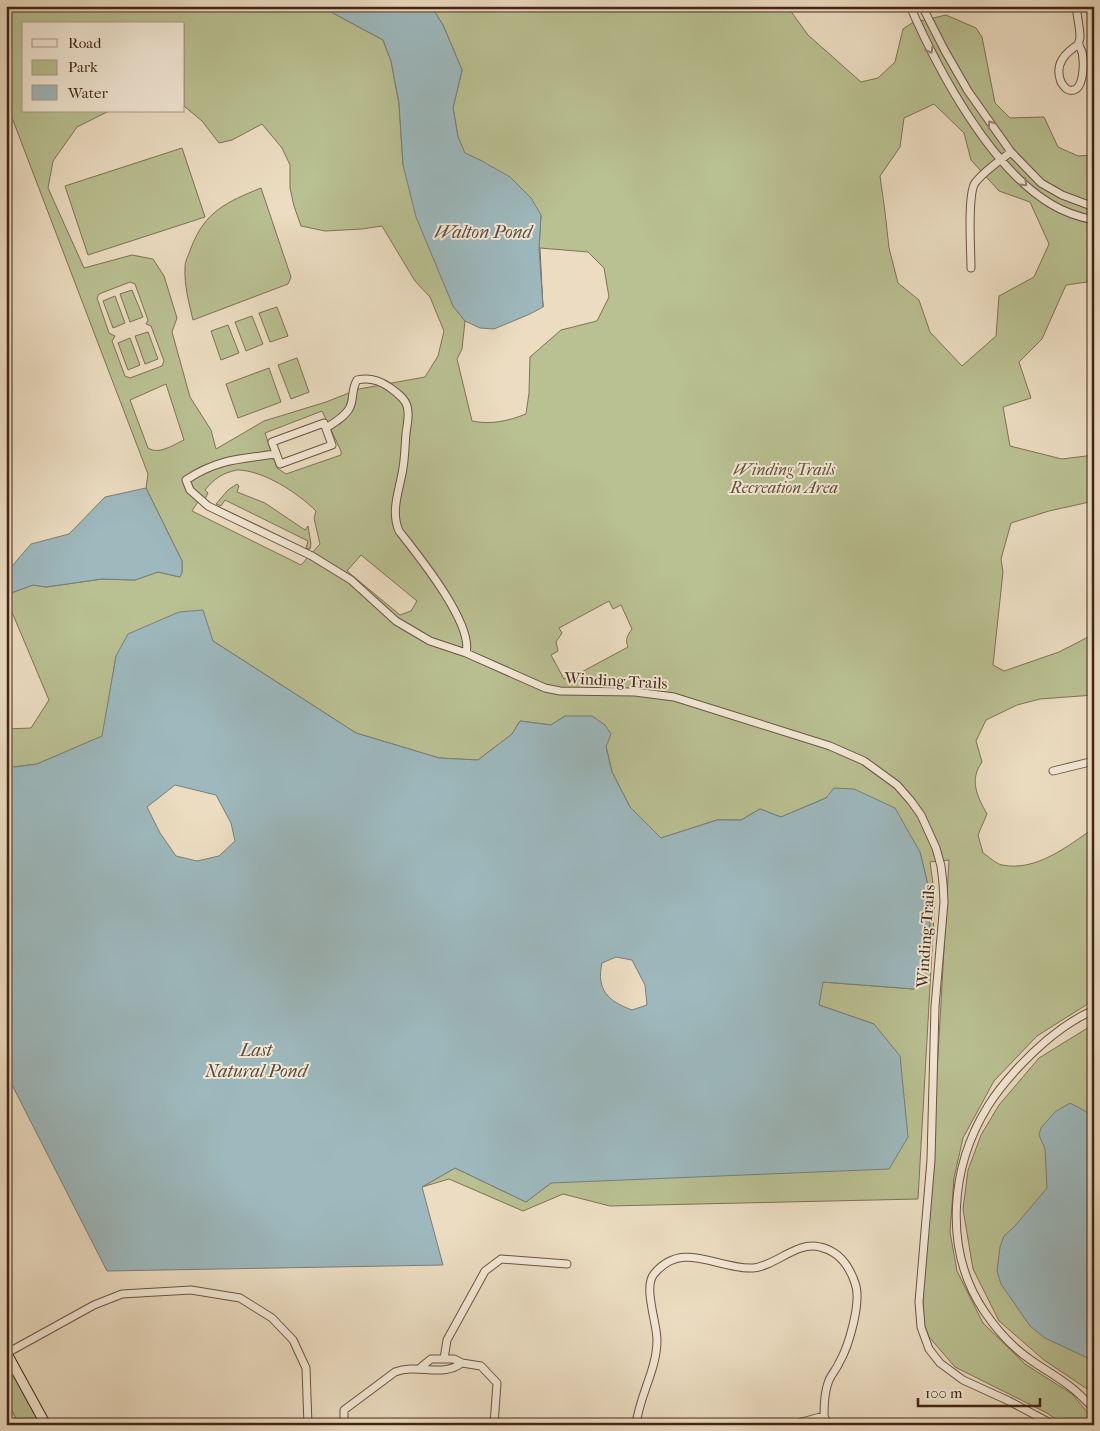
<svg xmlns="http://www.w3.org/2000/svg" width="1100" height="1431" font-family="'IM FELL French Canon',serif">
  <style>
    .green { fill: #b9c092; stroke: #7e7253; fill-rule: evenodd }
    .water { fill: #9db9be; stroke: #797e7a; fill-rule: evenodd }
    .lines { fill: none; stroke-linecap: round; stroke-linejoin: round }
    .street-casing { stroke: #6c5340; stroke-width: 9 }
    .secondary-casing { stroke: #422514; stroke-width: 11 }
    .street { stroke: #f3e9d7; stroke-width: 7 }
    .secondary { stroke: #f3e9d7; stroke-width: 9 }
    .oneway { stroke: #9a8776 }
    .labels { text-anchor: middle; stroke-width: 4; stroke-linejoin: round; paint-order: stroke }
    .park-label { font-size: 16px; font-style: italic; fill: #604c34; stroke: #f3e9d7 }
    .street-label { font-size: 16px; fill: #422514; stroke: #f3e9d7 }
    .water-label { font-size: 18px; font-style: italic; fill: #594a3e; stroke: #f3e9d7 }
  </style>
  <rect width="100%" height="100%" fill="#ecddc2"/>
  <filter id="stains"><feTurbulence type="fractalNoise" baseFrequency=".004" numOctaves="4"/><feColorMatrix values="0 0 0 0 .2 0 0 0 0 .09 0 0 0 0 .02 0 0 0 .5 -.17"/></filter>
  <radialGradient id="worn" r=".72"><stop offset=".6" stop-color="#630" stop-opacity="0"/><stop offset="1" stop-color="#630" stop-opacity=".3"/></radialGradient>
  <path class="green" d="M6,6H320L383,40L391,61L399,104L403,165L453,306L465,321L462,349L457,359L472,421C491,425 508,421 526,414L529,393L530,357L561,330L597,321L609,297L604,268L588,252L540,248L543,307L539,248L541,215L482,161L465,154L458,137L453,108L462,70L443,25L431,6H787L808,35L861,82L878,78L895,62L903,29L912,23L946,15L976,28L982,37L995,103L1010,118L1044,117L1058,147L1078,156L1094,155V284L1087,282L1066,285L1042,339L1019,362L1031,398L1003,407L1010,446L1062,459L1094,455V501L1049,511L1011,523L1001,559L1003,572L993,665L1004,671L1059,652L1094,634V695L1040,699L1017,705L986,720L976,741L982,762C969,780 977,796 987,814L978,835L983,853C988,856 996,864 1002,865C1036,872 1068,846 1094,828V1000L1037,1036L994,1081L963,1138L954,1178L950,1232L957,1271L983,1323L1025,1364L1072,1394L1094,1420V1425H1064L1047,1413L955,1367L929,1337L923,1322V1276L931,1181L949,860L930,862L935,898L918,1199L610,1206L563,1194L523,1211L449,1179L422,1187L455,1168L526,1202L551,1183L874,1024L819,1005L822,982L914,989L928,964L931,898L920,852L826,798L781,817L760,809L741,820H717L661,838L630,807L612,772L606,746L565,716L551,725L520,721L512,734L478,760L439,758L356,733L213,641L116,656L103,736L37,764L14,767L6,762V729L31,728L49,700L6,598V592L11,593L33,585L46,587L102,579L135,580L158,572L180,577L182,572V561L146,488L148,474L6,102ZM24,24H184V106L202,121L219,143L232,140L262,124L282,148L290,165V188L294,206L301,226L325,231L362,229L382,226L415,281L430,297L444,331L438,356L425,377L359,389L326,402L264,421L216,449L211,430L190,397L172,332L177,318L164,276L153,259L132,255L84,268L48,188L53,161L77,127L109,111H24ZM934,104L964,133L971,160L999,191L1030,202L1049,244L1034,277L999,296L996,336L962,366L930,332L919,300L898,283L889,248L885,212L880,176L900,147L904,118ZM130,282L135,284L148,320L146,324L151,326L164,361L162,366L130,378L125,376L112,341L115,336L109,333L97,298L99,294ZM166,384L184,440C173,445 159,455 148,448L130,400ZM322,411L341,451V455L286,474L277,468L265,433ZM237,470C263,470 298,493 316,511L314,518L320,544L301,565L192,511L201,497L205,499L208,493L205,490C214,479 222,473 237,470ZM361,555L417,601L411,611L400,615L347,571ZM609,601L613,609L621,605L632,629C627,636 625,639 628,647L576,675L564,679L551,655L558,651L556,642L562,633L559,628Z
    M182,148L205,217L88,255L65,186Z
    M261,188L291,277L288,284L193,320C189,303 184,285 185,267C185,261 189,254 191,248C205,211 227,202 261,188Z
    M132,290L143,317L130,322L120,294Z
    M115,296L125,323L113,328L103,301Z
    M277,307L288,336L270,342L259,313Z
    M252,316L263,344L246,351L235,322Z
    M228,325L239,353L221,360L211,331Z
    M148,332L158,359L145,364L135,336Z
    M130,338L140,365L128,370L118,343Z
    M297,358L309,392L291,399L278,365Z
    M269,368L281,402L238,418L226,384Z
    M237,484L239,486L237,492L265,503L305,530L308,526L311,544L310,549L306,548L308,541L225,500L221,506L216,504L228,490Z
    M1094,1024V1395L1090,1391L1044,1360L999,1321L973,1269L963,1209L968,1170L981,1135L999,1105L1039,1058Z
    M6,1352L46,1425H19L6,1398Z"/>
  <path class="water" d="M320,6H431L443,25L462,70L453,108L458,137L465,153L482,161L510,177L531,198L541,215L539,248L543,307L530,314L494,329L480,328L465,321L453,306L416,217L403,165L399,103L391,61L383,40Z
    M146,488L182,561V573L180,577L158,572L135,580L102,579L46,587L33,585L11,593L6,592V573L31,544L69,534L105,497Z
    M203,610L213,641L356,733L439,758L478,760L512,734L520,721L551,725L565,716H592L605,725L611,734L606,747L612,772L630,807L661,838L717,820H741L760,809L781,817L826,798L834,788L854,789L895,808L920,852L931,898L928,964L914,989L823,982L819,1005L874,1024L900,1056L908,1137L889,1169L551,1183L526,1202L455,1168L422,1187L443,1265L107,1271L6,1073V762L14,767L37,764L102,736L116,656L128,634L179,612ZM175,785L216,795L231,823L235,841L219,856L197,861L176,856L160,833L147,807ZM616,957L632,960L645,985L647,1005L632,1010C608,1001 596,990 602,963Z
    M1070,1103L1094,1116V1361L1045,1338L1030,1326L1001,1284L997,1271L1000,1247L1004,1236L1015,1226L1047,1188L1045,1149L1039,1135L1041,1128L1055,1112Z"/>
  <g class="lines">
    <g class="street-casing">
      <path id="street" d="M910,6C938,70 990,168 1051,204C1064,212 1079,217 1094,220
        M922,6L945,51L968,91L1011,152L1041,183L1062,195L1094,207
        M1076,6C1077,16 1080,27 1080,37C1080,40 1078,42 1079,44C1079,47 1081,49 1082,52C1084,61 1085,94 1069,90C1065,89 1063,85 1061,82C1054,64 1065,53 1079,44
        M971,268C971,251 967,195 975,183C984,171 999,161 1011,152
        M324,423L332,445L280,464L272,442Z
        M326,428C334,423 346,416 350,407C354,399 351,390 357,380C369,377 379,380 389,387C396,392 405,398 407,406C410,415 407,425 406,433C405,444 405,456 403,468C400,489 390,510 399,531C417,554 474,624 466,653
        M276,454C240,459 217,459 186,480L190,490L208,506L312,556L351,580L396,621L430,641L466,653L545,688L560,691L635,692L674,697L830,746L864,761L897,785L911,801L921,815L936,848L941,866L943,883L944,902L935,1006L931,1160L919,1302L921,1327L929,1349L940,1363L963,1380L1009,1401L1054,1425
        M1053,771L1094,761
        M1094,1010C1064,1023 1038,1046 1016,1070C1006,1081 996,1093 988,1106C950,1167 943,1250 984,1311C994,1326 1006,1340 1019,1351C1035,1365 1055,1374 1072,1388C1080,1394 1087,1402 1094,1409
        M7,1353L94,1305L122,1294L191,1290L240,1298L272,1318L293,1340L306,1368L308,1425
        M444,1359L447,1340L485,1271L501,1259L567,1264
        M420,1368L431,1359H454L462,1363L481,1366L497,1383L494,1425
        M824,1416L828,1425
        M344,1425V1410L395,1372C418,1363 442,1378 462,1363
        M636,1425C639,1396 657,1370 657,1340C657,1323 643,1287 654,1274C683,1239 717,1270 753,1268C776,1266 796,1241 820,1247C838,1251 849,1265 855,1283C862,1301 849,1346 839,1363C836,1370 830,1376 828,1383C824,1394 824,1405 824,1416L791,1425"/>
    </g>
    <g class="secondary-casing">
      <path id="secondary" d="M6,1352L46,1425"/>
    </g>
    <use href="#street" class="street"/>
    <use href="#secondary" class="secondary"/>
  </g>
  <defs><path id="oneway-chevron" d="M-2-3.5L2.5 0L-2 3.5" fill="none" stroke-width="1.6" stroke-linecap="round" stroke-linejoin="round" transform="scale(1.25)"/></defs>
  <g class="oneway">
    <use href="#oneway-chevron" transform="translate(930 50) rotate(61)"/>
    <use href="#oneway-chevron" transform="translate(991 124) rotate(-125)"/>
    <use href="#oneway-chevron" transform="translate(1024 183) rotate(43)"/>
  </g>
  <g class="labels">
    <g class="park-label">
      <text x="784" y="475">Winding Trails<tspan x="784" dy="18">Recreation Area</tspan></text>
    </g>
    <g class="street-label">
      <text transform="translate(616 680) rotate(3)" y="6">Winding Trails</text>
      <text transform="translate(925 936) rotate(-86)" y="6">Winding Trails</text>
    </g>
    <g class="water-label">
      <text x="483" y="238">Walton Pond</text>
      <text x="256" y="1056">Last<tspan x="256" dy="21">Natural Pond</tspan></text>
    </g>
  </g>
  <rect width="1100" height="1431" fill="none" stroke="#ecddc2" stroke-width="25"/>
  <rect x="8" y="8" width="1085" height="1416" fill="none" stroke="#422514" stroke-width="2.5"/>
  <rect x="12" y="12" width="1075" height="1406" fill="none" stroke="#422514"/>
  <rect x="22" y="22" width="162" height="90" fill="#f3e9d7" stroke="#ac9b89"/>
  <rect x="32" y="39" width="25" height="8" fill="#f3e9d7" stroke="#ac9b89"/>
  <text x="68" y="48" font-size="15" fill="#422514">Road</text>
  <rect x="32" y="60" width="25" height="15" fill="#b9c092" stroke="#ac9b89"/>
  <text x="68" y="72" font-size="15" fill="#422514">Park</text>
  <rect x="32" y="85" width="25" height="15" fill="#9db9be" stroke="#ac9b89"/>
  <text x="68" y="98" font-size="15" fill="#422514">Water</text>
  <path d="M918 1398v8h122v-8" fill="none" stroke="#422514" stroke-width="2.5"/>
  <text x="925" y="1398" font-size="15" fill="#422514" stroke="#f3e9d7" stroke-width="4" paint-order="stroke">100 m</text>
  <rect width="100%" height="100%" filter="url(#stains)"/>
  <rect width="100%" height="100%" fill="url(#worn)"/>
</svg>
